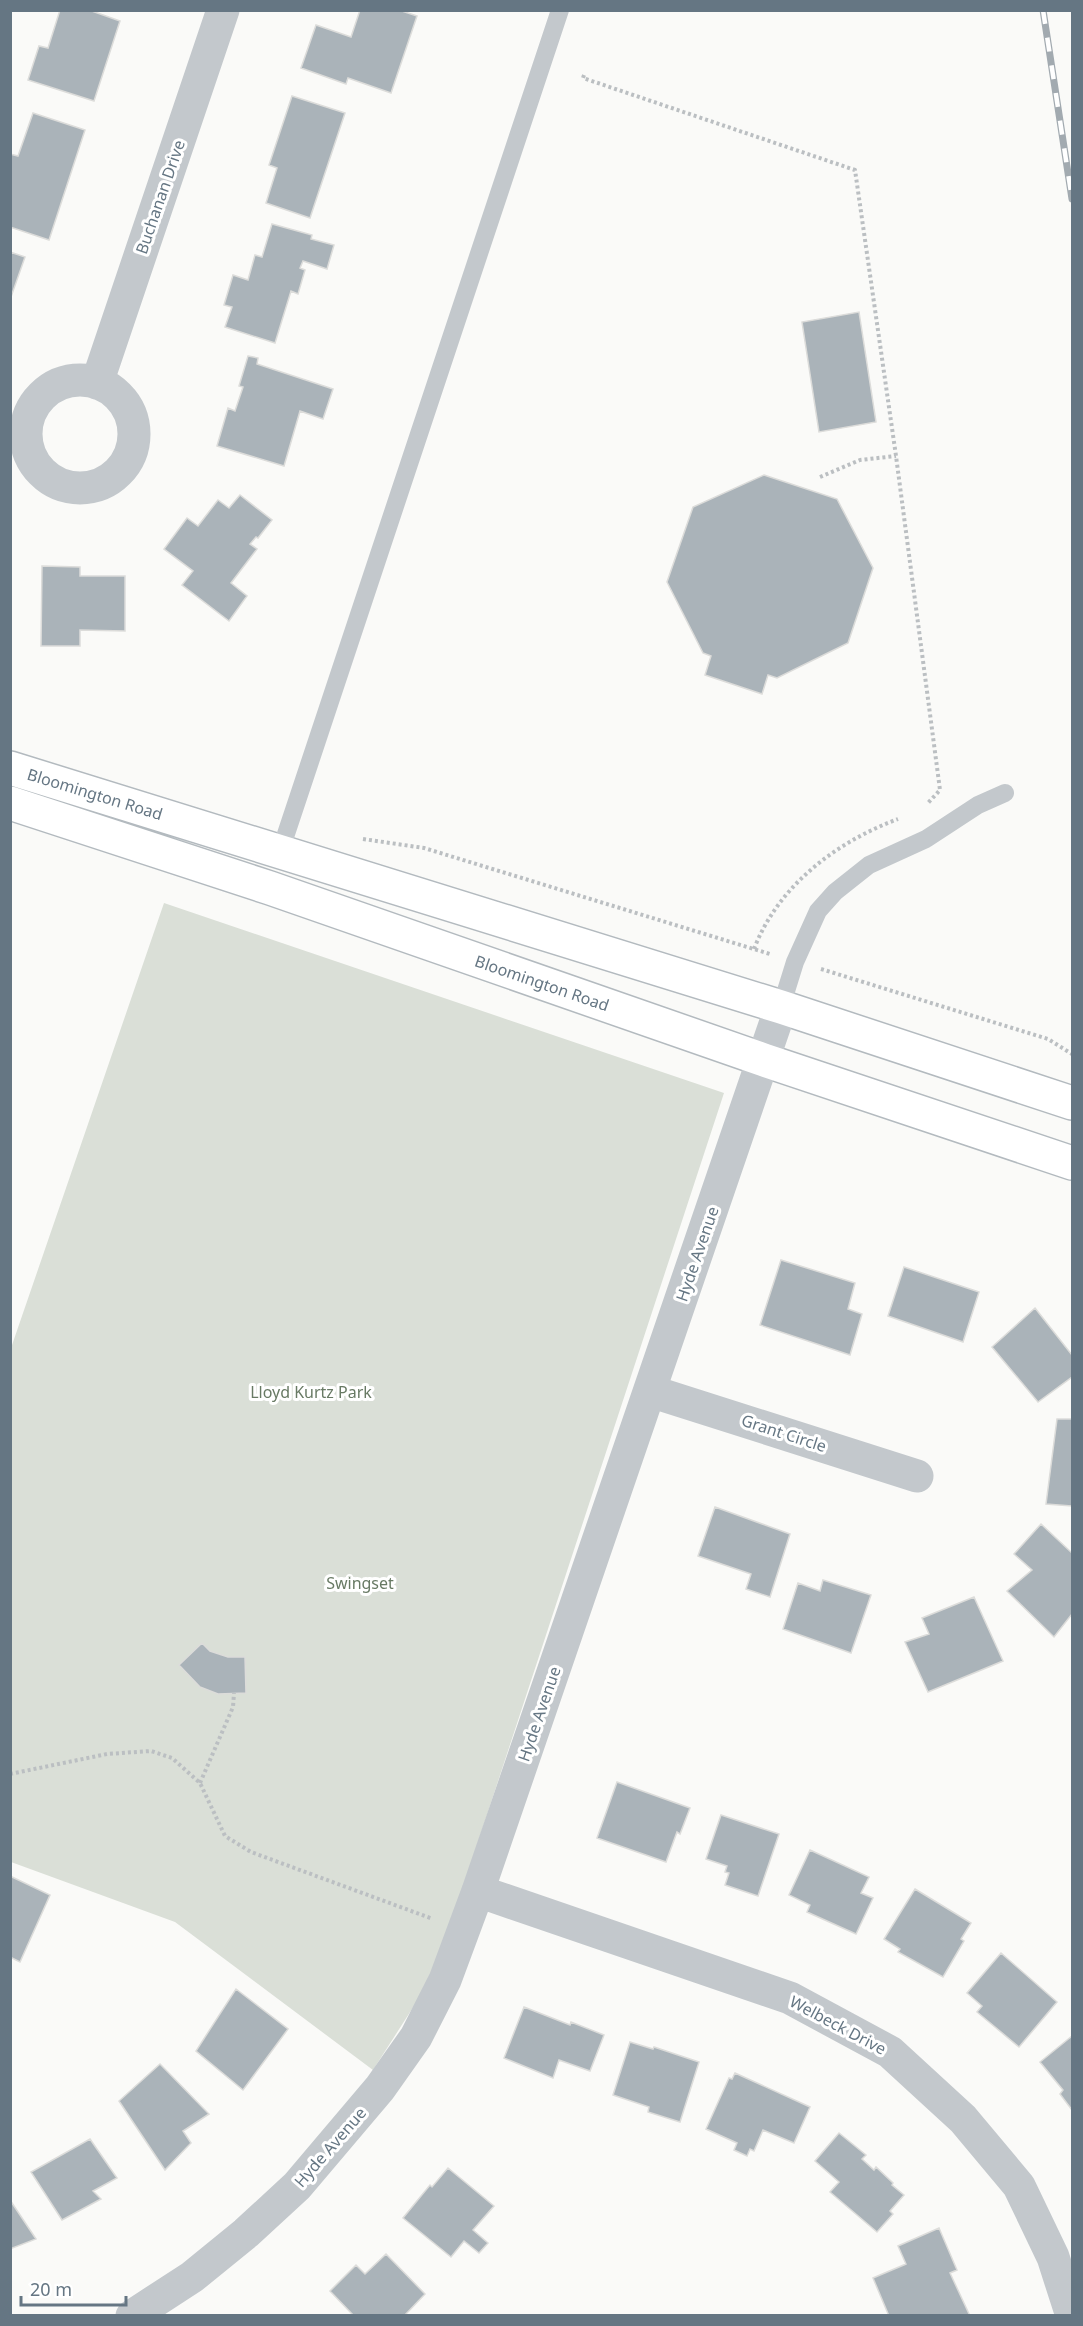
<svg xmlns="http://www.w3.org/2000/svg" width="1083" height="2326" font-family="'Noto Sans',sans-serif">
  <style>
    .green { fill: #dadfd7 }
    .building { fill: #aab3b9; stroke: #dcdcda; stroke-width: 1.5 }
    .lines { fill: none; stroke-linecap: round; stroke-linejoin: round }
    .secondary-casing { stroke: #b3babf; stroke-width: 36 }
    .path { stroke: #bbbfc2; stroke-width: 4; stroke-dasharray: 3 3; stroke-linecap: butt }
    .lane { stroke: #c3c8cc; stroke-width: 18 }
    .street { stroke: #c3c8cc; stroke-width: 33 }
    .secondary { stroke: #fff; stroke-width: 33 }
    .rail-casing { stroke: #a2aab0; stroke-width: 7 }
    .rail { stroke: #fff; stroke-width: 4.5; stroke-dasharray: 14; stroke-linecap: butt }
    .labels { text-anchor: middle; stroke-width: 6; stroke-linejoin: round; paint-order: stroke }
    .street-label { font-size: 16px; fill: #657683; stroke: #fff }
    .park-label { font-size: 16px; fill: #687a64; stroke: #fff }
  </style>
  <rect width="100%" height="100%" fill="#fafaf8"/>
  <path class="green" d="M164,903L724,1093L435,1973L373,2070L175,1922L11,1862V1348Z"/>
  <path class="building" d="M60,10H89L120,21L94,101L28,80L39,46L48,48Z
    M360,10H399L417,16L391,93L348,78L346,84L301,68L316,25L351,37Z
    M292,96L345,113L310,218L266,203L277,168L269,165Z
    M33,113L85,130L49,240L10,227V154L18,156Z
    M272,224L312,235L311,239L334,245L327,269L303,261L300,268L305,270L298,294L291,291L275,343L225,327L232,307L224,305L233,275L248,280L255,255L262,257Z
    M10,252L25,257L11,297L10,296Z
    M859,312L876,422L819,432L802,322Z
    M248,356L258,358L257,364L333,389L323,419L300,411L284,466L217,446L228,408L235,411L243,387L239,386Z
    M764,475L837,499L873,568L848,643L777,678L768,675L762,694L705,675L711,656L703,653L667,582L693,507Z
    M240,495L272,520L258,538L256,537L250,544L257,549L231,583L247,596L229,621L182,585L193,571L164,549L187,518L198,526L218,500L229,508Z
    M42,566L80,567V576H125V631L80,630V646H41Z
    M781,1260L855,1283L848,1309L862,1314L850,1355L760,1325Z
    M904,1267L979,1292L963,1342L888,1316Z
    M1035,1308L1072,1355V1377L1038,1402L992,1347Z
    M1057,1419H1072V1506L1046,1504Z
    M715,1507L790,1534L770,1597L746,1589L751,1574L698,1556Z
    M1041,1524L1072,1553V1614L1054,1637L1007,1591L1032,1570L1014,1554Z
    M823,1580L871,1595L851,1653L783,1629L798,1583L820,1591Z
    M974,1597L1003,1661L928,1692L905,1642L929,1634L922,1618Z
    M202,1643L210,1651L228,1657H245L246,1693L218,1694L200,1687L179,1665Z
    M617,1782L690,1808L680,1834L677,1832L666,1862L597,1838Z
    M721,1815L779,1834L758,1896L725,1885L729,1873L725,1872L727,1866L706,1859Z
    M810,1850L869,1877L861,1893L873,1898L856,1934L807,1912L810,1905L789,1895Z
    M10,1876L50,1895L20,1962L10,1957Z
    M915,1889L971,1923L961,1939L964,1941L943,1977L898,1952L900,1949L884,1939Z
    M1001,1953L1057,2002L1019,2047L977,2012L982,2006L967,1993Z
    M236,1989L288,2029L243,2090L196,2051Z
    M524,2007L570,2025L571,2022L604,2035L590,2071L559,2060L553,2078L504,2058Z
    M1072,2036V2110L1060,2094L1063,2090L1040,2062Z
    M630,2042L653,2049L654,2047L699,2062L680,2122L648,2112L649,2107L613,2095Z
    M160,2064L209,2114L183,2131L191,2143L165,2170L119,2101Z
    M735,2073L810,2107L794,2143L763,2130L754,2151L750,2149L747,2156L734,2150L737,2143L706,2129L729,2078L732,2079Z
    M839,2133L866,2155L862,2159L874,2170L876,2167L893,2183L892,2185L904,2195L890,2211L893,2214L877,2232L830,2192L839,2182L815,2161Z
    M90,2139L117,2178L93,2191L101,2199L62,2220L31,2172Z
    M448,2168L494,2206L473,2230L488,2243L479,2253L464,2241L451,2257L403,2218L430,2185L432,2187Z
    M10,2200L36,2239L10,2249Z
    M939,2228L957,2270L950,2273L970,2316H889L873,2278L906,2264L898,2246Z
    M386,2254L425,2294L404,2316H354L330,2291L356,2265L365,2274Z"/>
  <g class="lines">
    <g class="secondary-casing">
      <path id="secondary" d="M10,768L781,1007L1072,1103
        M10,803L270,888L764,1060L1072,1163"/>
    </g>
    <path class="path" d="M584,75L583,78L855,170L896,456L940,790L928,803
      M820,477L860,460L896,456
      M363,839L424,848L770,954
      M754,949C778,886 836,842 898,819
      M821,969L1048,1039L1072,1054
      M10,1774L107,1754L151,1751L172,1758L200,1783L225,1836L251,1852L433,1919
      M200,1783L233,1707L234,1693"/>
    <path class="lane" d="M280,852L560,10
      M781,1007L795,962L818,911L835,892L869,865L926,839L978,805L1005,793"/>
    <path class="street" d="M26 434a54 54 0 1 1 108 0a54 54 0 1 1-108 0Z
      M97,383L223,10
      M650,1391L917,1476
      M478,1891L790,1998L890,2052L963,2119L1019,2186L1053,2257L1072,2316
      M132,2316L192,2277L246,2233L297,2186L380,2088L416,2037L445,1980L478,1891L781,1007"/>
    <use href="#secondary" class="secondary"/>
    <g class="rail-casing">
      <path id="rail" d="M1043,10L1072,199"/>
    </g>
    <use href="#rail" class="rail"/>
  </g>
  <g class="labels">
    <g class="street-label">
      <text transform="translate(160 197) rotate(-71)" y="6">Buchanan Drive</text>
      <text transform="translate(95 794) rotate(17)" y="6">Bloomington Road</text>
      <text transform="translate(542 983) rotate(19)" y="6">Bloomington Road</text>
      <text transform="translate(697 1254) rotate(-71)" y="6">Hyde Avenue</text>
      <text transform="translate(784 1433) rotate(18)" y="6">Grant Circle</text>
      <text transform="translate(539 1714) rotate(-71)" y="6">Hyde Avenue</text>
      <text transform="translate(838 2025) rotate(28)" y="6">Welbeck Drive</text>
      <text transform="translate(330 2147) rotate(-49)" y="6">Hyde Avenue</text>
    </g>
    <g class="park-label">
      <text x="311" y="1398">Lloyd Kurtz Park</text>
      <text x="360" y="1589">Swingset</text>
    </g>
  </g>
  <rect width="1083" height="2326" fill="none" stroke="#657683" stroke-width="24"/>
  <path d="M21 2296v9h105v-9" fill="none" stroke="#657683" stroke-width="3"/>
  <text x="30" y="2296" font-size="18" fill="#657683" stroke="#ffffff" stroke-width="4.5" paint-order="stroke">20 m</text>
</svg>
